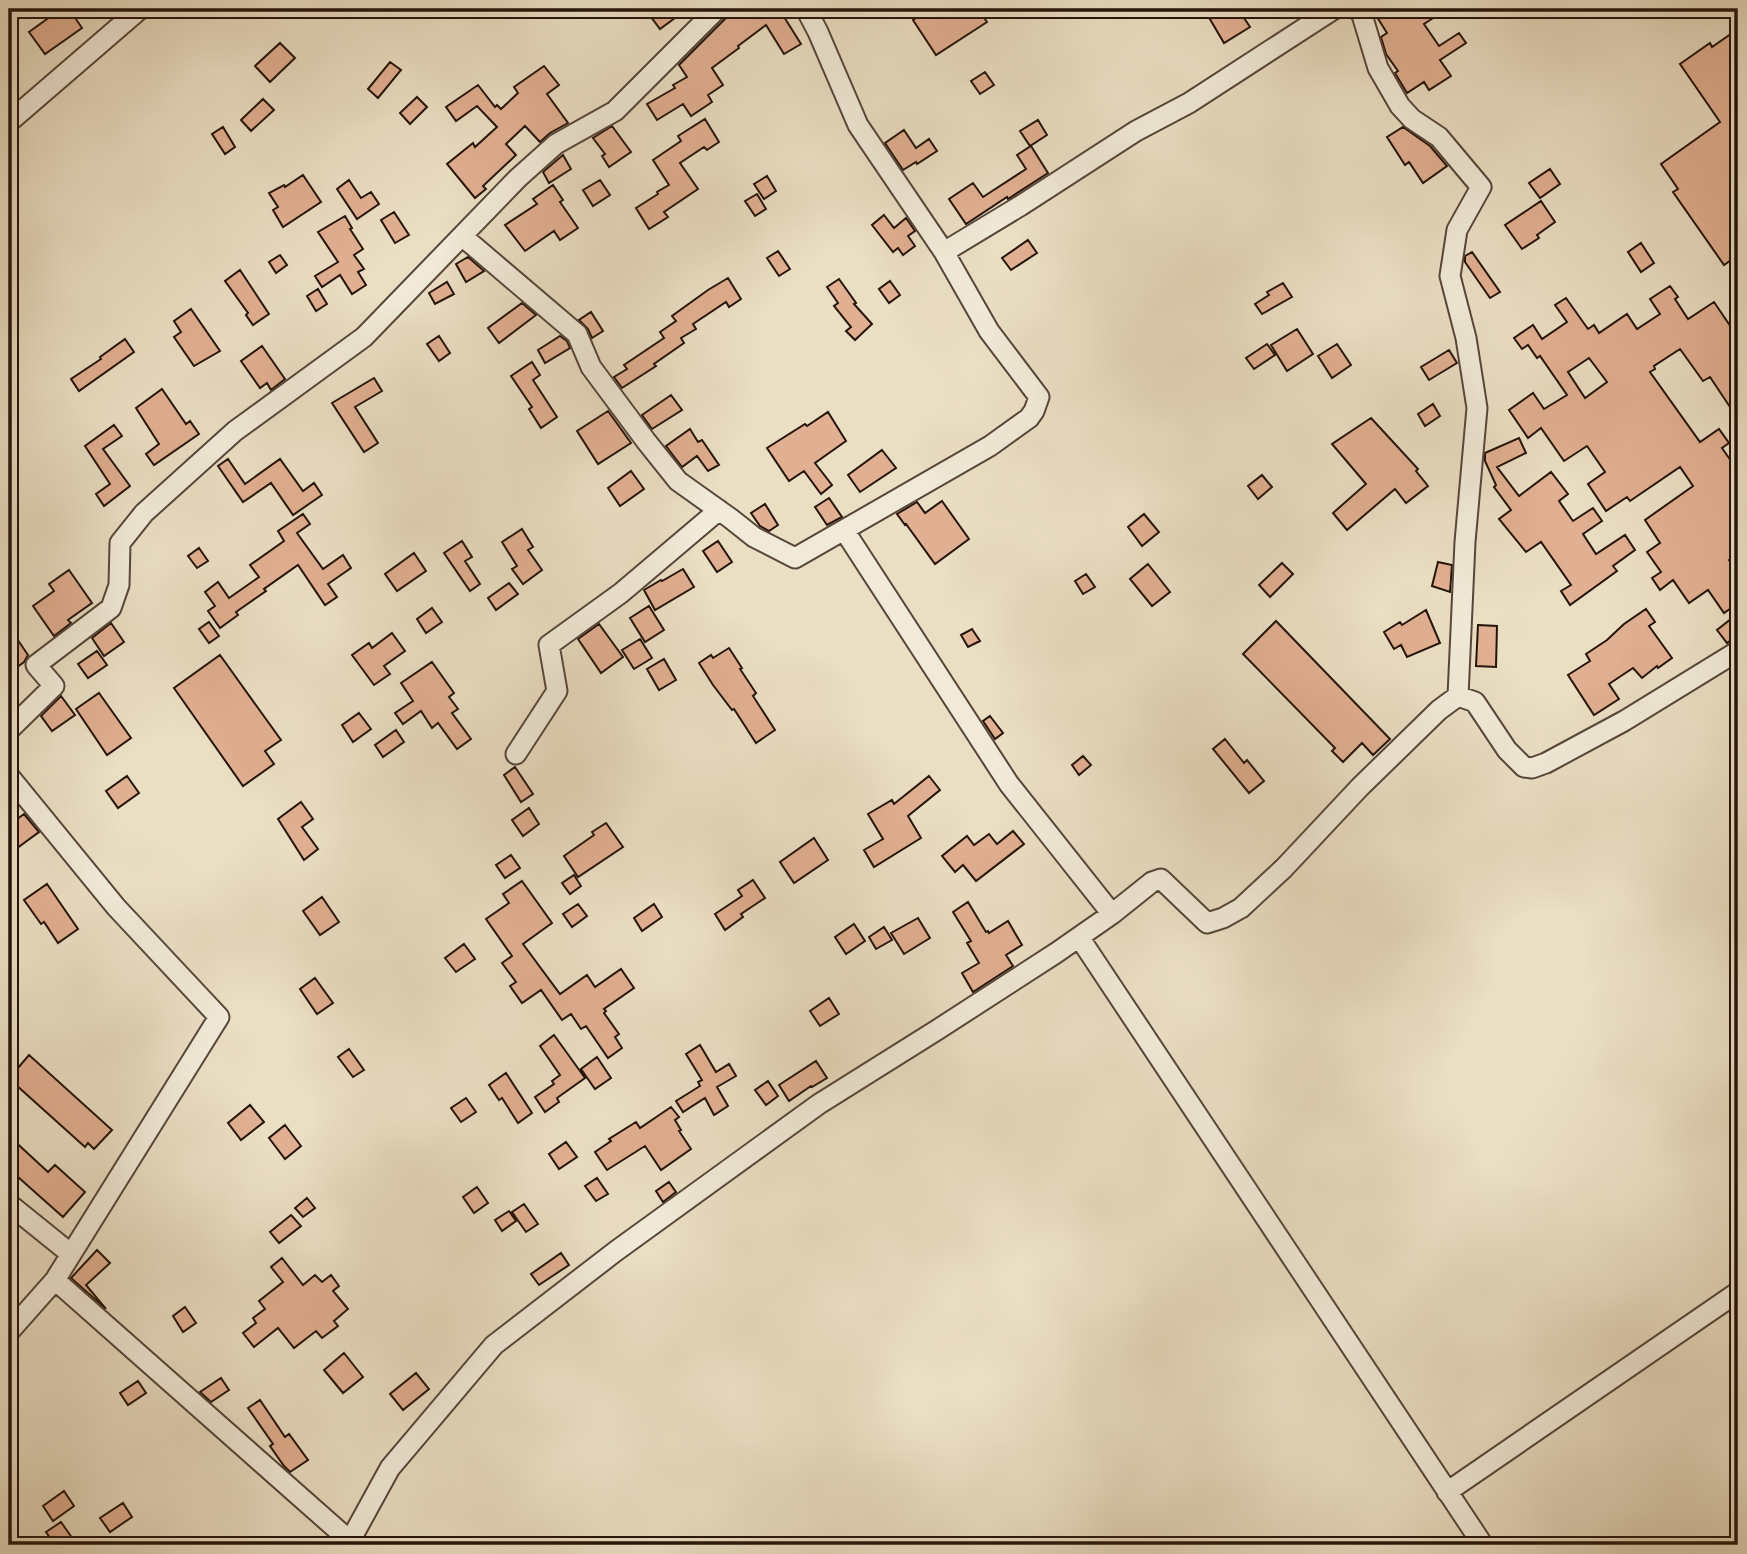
<svg xmlns="http://www.w3.org/2000/svg" width="1747" height="1554" font-family="'IM FELL French Canon',serif">
  <style>
    .building { fill: #e1af91; stroke: #25140b; stroke-width: 2; fill-rule: evenodd }
    .lines { fill: none; stroke-linecap: round; stroke-linejoin: round }
    .minor-casing { stroke: #564639; stroke-width: 23 }
    .minor { stroke: #f1ead8; stroke-width: 19 }
  </style>
  <rect width="100%" height="100%" fill="#eadec3"/>
  <filter id="stains"><feTurbulence type="fractalNoise" baseFrequency=".00286" numOctaves="4"/><feColorMatrix values="0 0 0 0 .2 0 0 0 0 .09 0 0 0 0 .02 0 0 0 .5 -.17"/></filter>
  <radialGradient id="worn" r=".72"><stop offset=".6" stop-color="#630" stop-opacity="0"/><stop offset="1" stop-color="#630" stop-opacity=".3"/></radialGradient>
  <path class="building" d="M61,9H69L82,28L45,54L29,32Z
    M645,9H687L660,29Z
    M729,9H779L801,44L784,54L766,25L738,46L739,48L712,68L723,85L708,95L712,102L691,116L683,104L657,120L647,104L675,88L673,85L687,77L679,65L726,18Z
    M929,9H978L987,22L936,55L913,20Z
    M1204,9H1238L1250,27L1224,43Z
    M1372,9H1447L1424,24L1439,46L1459,33L1466,43L1440,60L1451,76L1429,90L1424,82L1407,93L1395,73L1398,71L1386,54L1381,37L1387,33Z
    M1738,29V255L1724,265L1673,192L1678,189L1661,164L1720,122L1680,64L1710,43L1712,47Z
    M280,43L295,58L270,82L255,66Z
    M390,62L401,70L378,98L368,89Z
    M544,66L559,85L547,94L568,123L550,133L540,142L525,126L506,144L516,155L483,186L486,189L475,198L447,164L473,143L475,147L497,127L477,106L456,121L446,107L478,85L495,107L497,105L501,109L518,93L514,87Z
    M985,72L994,85L980,94L971,81Z
    M417,97L427,107L410,124L400,113Z
    M263,99L274,110L251,131L241,120Z
    M705,119L719,142L707,150L704,147L680,163L698,189L664,212L668,217L649,229L636,208L658,194L657,192L669,185L653,160L681,141L678,136Z
    M1038,120L1047,135L1030,146L1020,131Z
    M612,126L631,152L609,167L602,156L605,154L593,138Z
    M223,127L235,147L225,154L212,134Z
    M1403,127L1430,146L1447,166L1423,183L1409,162L1405,165L1387,137Z
    M904,130L916,148L929,139L937,151L917,164L916,162L903,170L885,143Z
    M1031,146L1048,173L1008,199L1007,197L966,224L949,199L973,183L983,197L1026,169L1017,155Z
    M563,155L571,169L549,183L543,172Z
    M1550,169L1560,184L1540,198L1529,183Z
    M303,175L321,202L283,227L273,210L278,207L269,193L284,185L285,187Z
    M767,176L776,191L764,199L754,184Z
    M349,180L361,198L371,192L379,204L357,219L337,189Z
    M600,180L610,195L593,206L583,190Z
    M553,185L563,200L560,202L578,228L560,240L554,231L525,251L505,225L537,204L533,199Z
    M757,194L766,209L755,216L745,201Z
    M1541,201L1555,222L1537,235L1539,238L1522,249L1505,225Z
    M394,212L409,235L395,243L381,220Z
    M884,215L894,228L906,218L915,231L908,236L915,246L903,255L898,248L893,252L872,225Z
    M345,216L352,228L350,229L363,249L354,255L364,269L358,272L366,285L352,294L340,275L322,287L315,276L338,262L318,232Z
    M1028,240L1037,253L1011,270L1002,258Z
    M1641,243L1654,263L1641,272L1628,252Z
    M778,251L790,269L779,276L767,258Z
    M1472,252L1500,292L1490,298L1465,262V256Z
    M280,255L287,265L276,273L269,262Z
    M468,257L484,271L466,282L456,264Z
    M240,270L269,314L253,325L246,315L248,313L225,281Z
    M728,278L741,299L729,307L726,302L693,324L696,329L681,338L684,343L654,364L656,366L622,388L614,377L627,369L624,365L664,338L660,332L676,321L672,316L708,290Z
    M839,279L856,303L854,304L872,324L855,340L846,331L851,327L834,306L838,303L827,287Z
    M890,281L900,295L889,303L879,289Z
    M447,282L454,294L435,304L429,293Z
    M1283,283L1292,297L1262,314L1255,304L1269,295L1267,292Z
    M1670,286L1678,297L1675,299L1688,319L1714,302L1731,327L1738,322V419L1710,377L1703,381L1680,349L1654,366L1655,369L1650,372L1700,442L1719,429L1729,443L1722,448L1738,471V554L1729,560L1738,574V603L1724,613L1708,590L1689,603L1673,580L1660,590L1652,578L1661,572L1647,552L1660,543L1645,520L1693,486L1680,467L1630,501L1627,497L1606,511L1588,484L1605,472L1587,446L1564,461L1541,428L1528,438L1509,410L1533,393L1544,409L1567,395L1540,356L1537,358L1528,345L1522,349L1514,338L1533,325L1542,339L1567,322L1555,305L1566,298L1588,329L1594,325L1599,333L1627,314L1637,329L1660,314L1650,299ZM1589,358L1607,382L1585,398L1568,372Z
    M318,289L327,304L316,311L307,296Z
    M522,303L536,315L499,343L488,328Z
    M191,309L220,351L194,366L174,337L181,332L174,321Z
    M591,312L603,331L592,338L588,329L579,320Z
    M1297,329L1313,354L1287,371L1271,345Z
    M439,336L450,353L439,361L427,344Z
    M560,336L567,341L570,348L545,363L538,350Z
    M125,339L134,352L79,391L71,379L101,359L100,357Z
    M1267,344L1275,355L1254,369L1246,358Z
    M1337,344L1351,365L1332,378L1318,356Z
    M262,346L285,379L271,390L267,383L260,388L241,361Z
    M1449,350L1457,363L1429,380L1421,367Z
    M532,362L540,375L533,380L557,417L541,428L529,409L532,407L511,376Z
    M374,378L382,391L355,407L378,443L364,452L332,403Z
    M162,389L186,424L190,421L199,434L154,465L146,454L159,444L136,408Z
    M671,395L682,410L652,429L642,415Z
    M1433,404L1440,416L1425,426L1418,414Z
    M608,411L631,443L598,464L577,431Z
    M828,412L846,441L815,463L832,485L821,494L804,471L789,481L767,448L805,424L807,426Z
    M1371,418L1418,469L1416,471L1428,486L1406,503L1395,489L1347,530L1333,513L1366,484L1332,444Z
    M114,425L122,436L103,449L130,486L104,506L96,494L110,484L85,446Z
    M690,429L698,442L702,440L719,465L708,471L697,456L682,467L666,446Z
    M1519,438L1526,453L1497,467L1519,496L1551,472L1568,494L1559,501L1573,521L1593,508L1602,521L1583,534L1596,554L1625,535L1635,550L1613,566L1617,571L1570,605L1561,591L1571,585L1541,542L1526,552L1499,519L1511,510L1494,487L1496,485L1485,461V453Z
    M882,450L896,468L860,492L848,475Z
    M228,459L245,484L280,459L303,491L314,483L322,495L293,515L271,483L243,502L218,466Z
    M631,471L644,489L620,506L608,488Z
    M1262,475L1272,487L1258,499L1248,486Z
    M829,498L842,517L827,525L815,507Z
    M942,501L969,539L935,564L906,524L905,525L897,514L917,502L925,513Z
    M765,504L778,525L769,531L760,526L751,513Z
    M303,514L310,524L297,533L323,569L343,555L351,568L328,584L337,597L325,605L298,565L264,589L266,591L236,612L238,615L220,628L208,611L215,606L205,592L218,582L229,598L259,577L250,565L284,541L278,531Z
    M1144,514L1159,532L1142,546L1128,527Z
    M522,529L533,547L528,550L542,570L523,584L512,569L517,566L502,542Z
    M462,541L472,557L465,561L480,584L470,591L444,553Z
    M718,541L732,562L717,572L703,551Z
    M199,548L208,561L197,568L188,556Z
    M414,553L426,571L397,591L385,574Z
    M1438,562L1452,565L1450,592L1432,586Z
    M1282,563L1293,574L1270,597L1259,585Z
    M1148,564L1170,592L1152,606L1130,579Z
    M683,569L694,587L655,610L644,590L661,580L662,581Z
    M69,570L92,603L68,620L71,623L54,636L33,606L54,591L49,584Z
    M1086,574L1095,587L1083,594L1075,581Z
    M509,583L518,594L496,610L488,598Z
    M649,606L664,630L645,642L630,618Z
    M432,608L442,622L426,633L417,619Z
    M1646,609L1655,622L1649,626L1672,658L1658,668L1657,666L1642,678L1633,668L1609,684L1619,699L1594,715L1568,675L1590,661L1586,654L1607,640L1624,624Z
    M1426,610L1440,643L1407,657L1401,645L1394,649L1384,632L1400,622L1402,625Z
    M1731,619L1738,628V635L1727,643L1717,630Z
    M1276,621L1390,739L1373,755L1362,743L1343,762L1332,751L1335,748L1243,654Z
    M209,622L219,636L209,643L199,629Z
    M111,623L124,642L104,656L92,638Z
    M599,624L623,657L601,673L578,639Z
    M1478,625L1497,626L1496,667L1476,666Z
    M9,627L28,655L24,662L9,673Z
    M972,629L980,641L968,647L961,635Z
    M392,633L405,651L384,666L390,674L374,685L352,655L369,643L372,648Z
    M640,639L652,658L634,669L622,650Z
    M729,648L742,668L740,669L756,693L753,696L775,730L756,743L734,709L732,710L713,685L699,663L711,655L713,658Z
    M97,651L107,665L88,678L78,664Z
    M220,655L281,740L265,751L274,764L243,786L174,688Z
    M664,659L676,680L659,690L647,669Z
    M432,662L454,693L449,697L458,709L452,713L471,739L457,749L438,723L432,728L421,711L403,724L395,713L413,701L401,683Z
    M99,693L131,738L107,755L76,709Z
    M61,696L75,715L52,731L41,716Z
    M359,713L371,729L353,742L342,725Z
    M990,716L1003,733L995,739L983,721Z
    M396,730L404,742L383,757L375,745Z
    M1225,739L1244,763L1247,760L1264,781L1249,793L1213,749Z
    M1083,756L1091,765L1079,775L1072,765Z
    M515,767L533,794L521,802L504,775Z
    M127,776L139,793L118,808L106,791Z
    M929,776L940,790L908,816L921,838L874,867L864,850L883,839L868,814L892,800L894,804Z
    M301,802L313,819L302,827L318,849L304,860L278,819Z
    M529,808L539,824L523,836L512,820Z
    M24,814L39,832L9,854V825Z
    M606,823L623,847L578,877L564,856L594,835L592,832Z
    M1013,831L1024,844L976,881L963,865L955,872L942,856L967,836L974,845L989,834L997,844Z
    M814,838L828,860L794,883L780,862Z
    M511,855L520,868L505,878L496,865Z
    M574,875L581,886L570,894L562,883Z
    M753,880L765,898L741,914L743,917L725,930L715,914L742,896L738,890Z
    M522,881L552,923L523,944L560,994L587,975L595,987L621,969L634,988L604,1009L606,1011L604,1013L619,1034L615,1037L622,1048L608,1058L586,1026L581,1029L571,1014L562,1020L541,990L522,1003L510,986L516,982L502,963L512,956L486,919L509,903L503,894Z
    M47,884L78,929L58,943L44,922L41,924L24,900Z
    M322,897L339,922L320,935L303,911Z
    M968,902L986,932L988,931L989,933L1008,921L1022,945L1006,955L1013,966L973,992L962,973L979,963L967,943L971,941L953,912Z
    M578,904L587,916L572,927L563,914Z
    M654,904L662,917L642,931L634,918Z
    M918,918L930,938L904,954L891,933Z
    M854,924L865,941L846,954L835,937Z
    M884,927L892,940L876,949L869,937Z
    M464,944L475,959L456,972L445,958Z
    M315,978L333,1003L317,1014L300,989Z
    M829,998L839,1014L820,1026L810,1011Z
    M554,1035L585,1078L557,1098L559,1102L545,1112L535,1097L554,1084L552,1081L560,1075L540,1046Z
    M700,1045L716,1072L729,1064L736,1076L717,1087L728,1106L714,1115L705,1098L683,1112L676,1101L700,1086L698,1082L702,1080L686,1054Z
    M349,1049L364,1070L353,1077L338,1057Z
    M29,1055L112,1130L94,1149L88,1143L85,1147L15,1084L18,1080L12,1075Z
    M597,1057L611,1078L595,1089L581,1069Z
    M816,1061L827,1078L812,1087L811,1086L789,1101L779,1085Z
    M506,1073L532,1113L518,1123L502,1098L499,1100L489,1085Z
    M768,1081L778,1096L766,1105L755,1090Z
    M466,1098L476,1112L461,1122L451,1108Z
    M250,1105L264,1122L241,1140L228,1123Z
    M671,1107L679,1117L675,1120L681,1130L679,1131L691,1149L661,1170L645,1146L607,1170L595,1152L611,1141L609,1139L636,1122L640,1128Z
    M285,1125L301,1146L285,1159L269,1138Z
    M9,1136L48,1172L55,1165L85,1192L63,1217L9,1169Z
    M566,1142L577,1157L559,1169L549,1154Z
    M597,1178L608,1194L596,1201L585,1186Z
    M669,1182L676,1192L663,1202L656,1191Z
    M477,1187L488,1203L474,1213L463,1197Z
    M307,1198L315,1208L303,1217L295,1208Z
    M524,1204L538,1224L526,1232L512,1212Z
    M509,1211L516,1221L502,1231L495,1220Z
    M291,1215L301,1226L279,1243L270,1232Z
    M97,1250L110,1263L86,1285L106,1309L71,1278Z
    M561,1253L569,1265L539,1285L531,1274Z
    M282,1258L303,1285L315,1275L322,1282L331,1275L339,1286L333,1291L348,1309L334,1321L338,1326L322,1338L316,1331L294,1348L278,1328L254,1347L243,1333L256,1323L253,1318L265,1309L259,1301L283,1282L271,1267Z
    M185,1307L196,1323L183,1332L173,1316Z
    M344,1353L363,1377L343,1393L324,1370Z
    M416,1373L429,1389L403,1410L390,1394Z
    M221,1378L229,1390L211,1402L200,1392Z
    M138,1381L146,1393L128,1405L120,1393Z
    M260,1400L285,1437L289,1434L308,1460L290,1472L284,1466L270,1446L273,1444L248,1408Z
    M64,1491L74,1506L53,1521L43,1506Z
    M123,1503L132,1517L110,1532L100,1518Z
    M61,1522L77,1545H55L46,1532Z"/>
  <g class="lines">
    <g class="minor-casing">
      <path id="minor" d="M806,9L818,32L858,125L944,252L1020,206L1136,131L1189,103L1334,9
        M1357,9L1362,15L1378,68L1400,106L1412,119L1439,137L1481,187L1457,230L1450,276L1466,338L1477,408L1465,542L1458,696
        M9,122L140,9
        M462,236L577,334L591,367L646,441L678,481L730,518L754,537L795,558L990,446L1029,418L1034,411L1039,397L989,331L944,252
        M844,530L1009,784L1112,914
        M9,730L54,686L36,665L111,608L119,585L120,543L144,513L235,431L364,337L518,178L556,144L615,111L717,9
        M516,754L557,691L549,645L621,593L719,510
        M9,776L116,907L219,1017L55,1280L350,1541
        M1079,937L1483,1545
        M9,1204L71,1254
        M9,1332L55,1280
        M1447,1492L1738,1292
        M345,1545L350,1541L390,1468L494,1345L616,1251L819,1104L937,1030L1056,953L1112,914L1152,882L1161,879L1207,923L1223,918L1241,908L1284,868L1360,787L1439,710L1458,696L1475,702L1507,750L1524,767L1532,768L1546,763L1624,721L1738,651"/>
    </g>
    <use href="#minor" class="minor"/>
  </g>
  <rect width="1747" height="1554" fill="none" stroke="#eadec3" stroke-width="35"/>
  <rect x="10" y="10" width="1726" height="1533" fill="none" stroke="#25140b" stroke-width="3.5"/>
  <rect x="18" y="18" width="1712" height="1519" fill="none" stroke="#25140b" stroke-width="2"/>
  <rect width="100%" height="100%" filter="url(#stains)"/>
  <rect width="100%" height="100%" fill="url(#worn)"/>
</svg>
